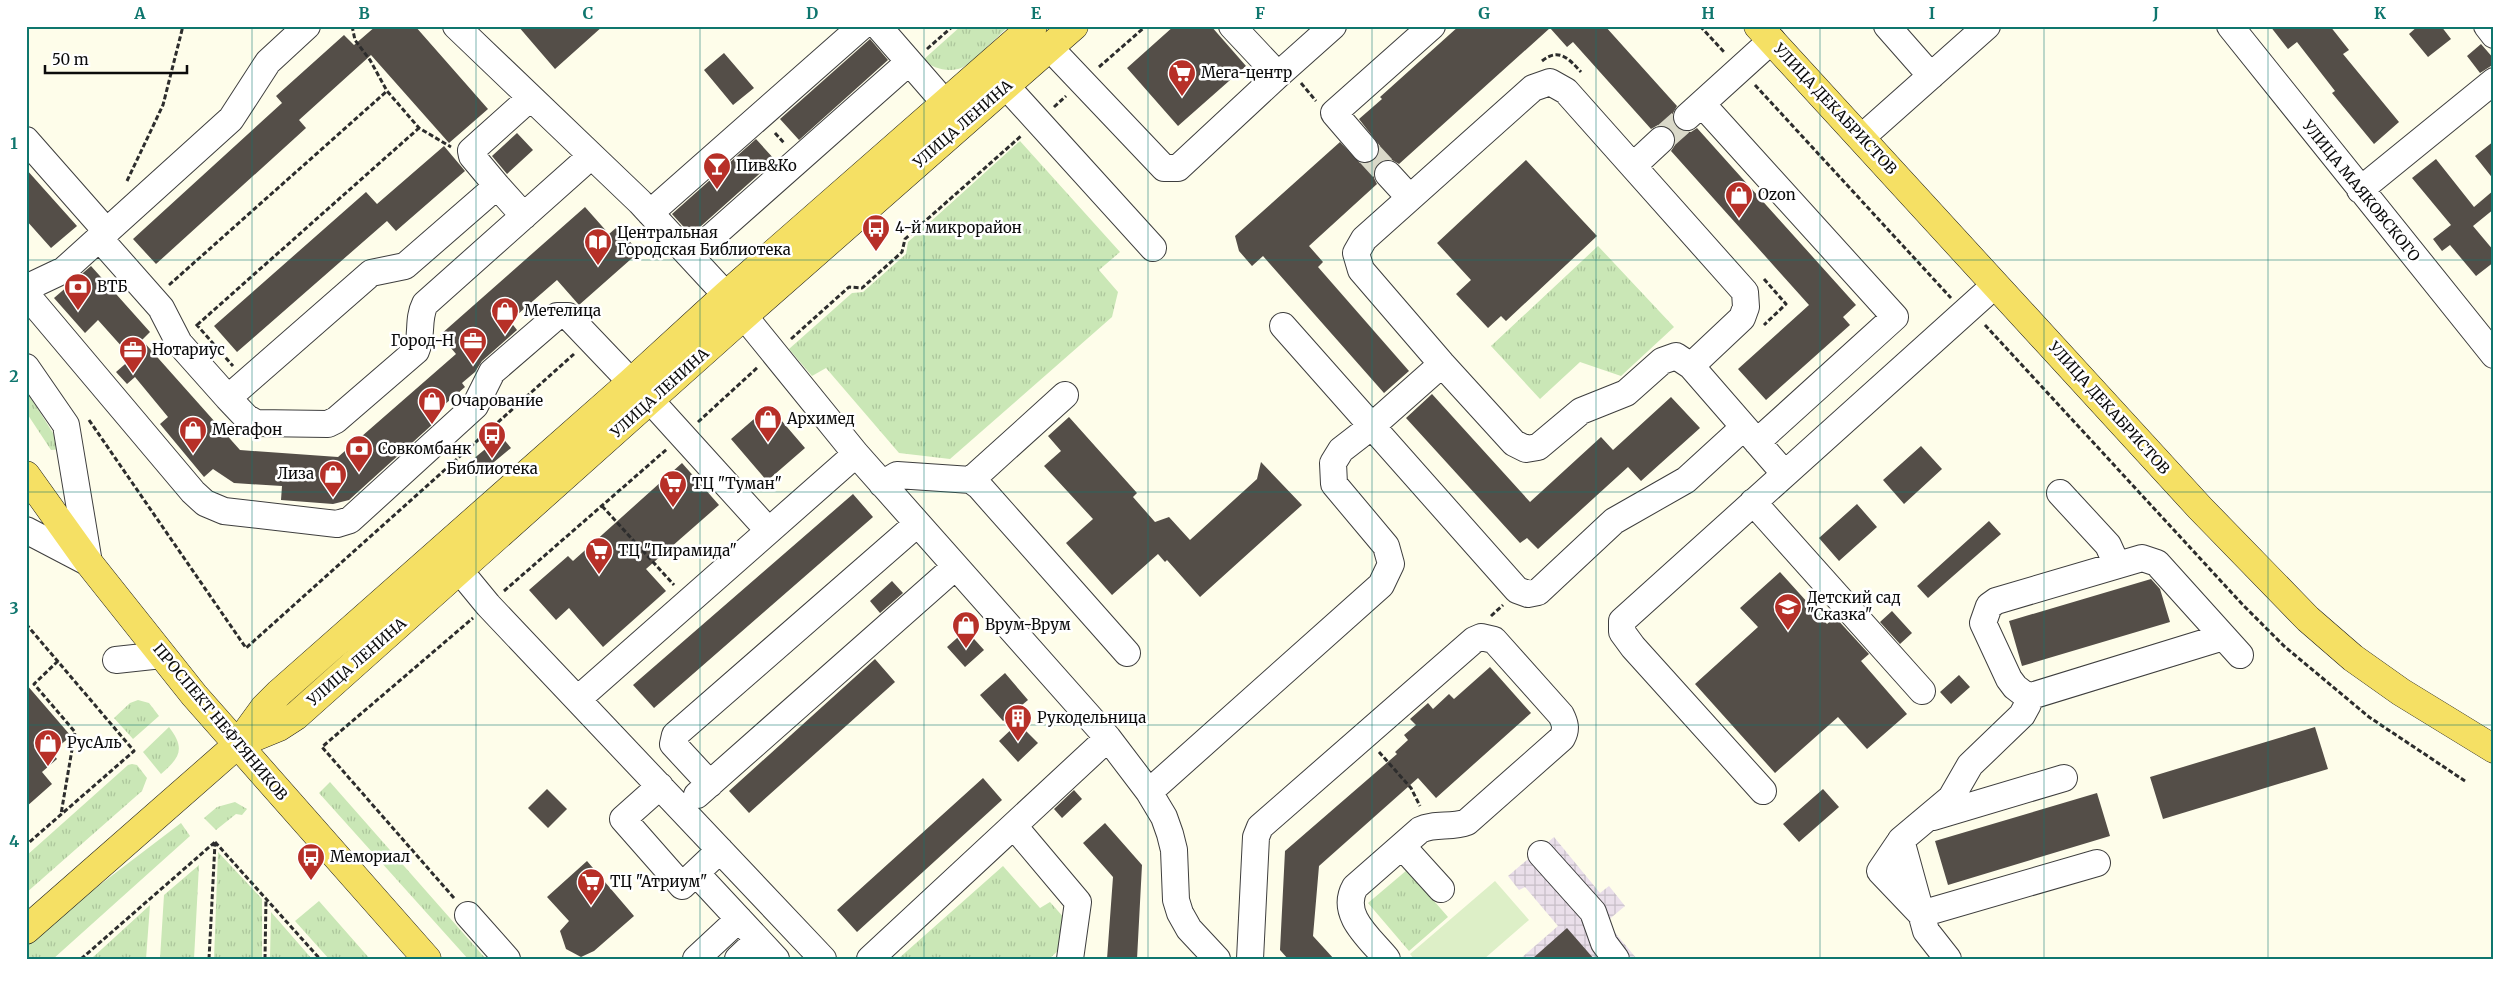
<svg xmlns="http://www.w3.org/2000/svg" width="2520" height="985" font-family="Merriweather,serif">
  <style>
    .industrial { fill: url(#industrial-grid) }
    .grass { fill: url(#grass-tufts) }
    .pitch { fill: #ddefc7 }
    .building { fill: #544e48 }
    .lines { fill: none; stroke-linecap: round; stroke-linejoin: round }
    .minor-tunnel { stroke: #dad9c9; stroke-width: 26; stroke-dasharray: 26 13; stroke-linecap: butt }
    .minor-casing { stroke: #3e3e3e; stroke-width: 28 }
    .major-casing { stroke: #1c1c1c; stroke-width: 29 }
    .path { stroke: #2d2d2d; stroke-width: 3; stroke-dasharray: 5 2.5; stroke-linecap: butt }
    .minor { stroke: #fff; stroke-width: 26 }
    .major { stroke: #f5e064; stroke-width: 28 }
    .grid { fill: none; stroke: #0f766e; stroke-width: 1; stroke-opacity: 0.55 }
    .labels { text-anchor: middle; stroke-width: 5; stroke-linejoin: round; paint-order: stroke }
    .poi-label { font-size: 15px; fill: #0b0b0b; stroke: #fff; text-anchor: start }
    .street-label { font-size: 15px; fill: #0b0b0b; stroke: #fff }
    .neatline { fill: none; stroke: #0f766e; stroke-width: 2 }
    .grid-label { font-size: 16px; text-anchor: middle; font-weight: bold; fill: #0f766e }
  </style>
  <defs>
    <pattern id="industrial-grid" width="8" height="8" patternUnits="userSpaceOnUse" patternTransform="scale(1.25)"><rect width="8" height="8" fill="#eadfea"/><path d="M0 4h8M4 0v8" fill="none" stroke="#c7bec7"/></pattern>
    <pattern id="grass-tufts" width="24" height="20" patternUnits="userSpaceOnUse" patternTransform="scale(1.25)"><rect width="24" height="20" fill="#cae7b6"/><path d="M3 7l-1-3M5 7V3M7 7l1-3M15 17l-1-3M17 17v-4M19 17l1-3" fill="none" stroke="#acc59b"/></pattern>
  </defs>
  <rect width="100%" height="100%" fill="#fefdea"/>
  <path class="industrial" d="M1554,837L1600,893L1609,886L1625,906L1606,922L1637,959H1520L1558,926L1525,887L1519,890L1508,876Z"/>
  <path class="grass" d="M961,26H1009C999,35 970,65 961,68C947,73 933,68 923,60Z
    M1020,141L1120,252L1099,270L1118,292L1112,317L950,459L899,453L826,368L812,376L789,349L852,293L863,292L906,254L908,242Z
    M1598,246L1674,327L1621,376L1580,362L1540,399L1491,346Z
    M26,390L63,449L51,450L26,412Z
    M138,700L149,703L159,716L133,739L114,718L130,703Z
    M169,727C185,748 181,757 161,774L143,752Z
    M132,764L137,765L147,778L142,791L26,893V856L128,765Z
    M330,782L486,959H468L319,793Z
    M235,802L247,809L242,815L236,814L216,830L204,818L217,807Z
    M181,823L190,836L53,959H26V941Z
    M218,852L262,899V959H214Z
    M199,865L194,959H160L164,895Z
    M1003,866L1040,908L1050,902L1066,920L1061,948L1049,959H898Z
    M1407,870L1448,917L1409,951L1368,903Z
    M319,901L370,959H329L295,921Z
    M150,905L146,959H91Z
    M271,912L312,959H270Z"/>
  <path class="pitch" d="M1495,881L1529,920L1484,959H1414L1410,954Z"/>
  <path class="building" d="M376,26H415L488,109L449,143L371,55L299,120L306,128L156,264L133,239L282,103L276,96L344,35L354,45Z
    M518,26H603L555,69Z
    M1174,26H1211L1246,66L1178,126L1127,68Z
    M1459,26H1605L1677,106L1673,113L1676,127L1683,131L1691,132L1697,128L1856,305L1843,317L1850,325L1766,400L1738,369L1809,305L1671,151L1675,145L1676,137L1672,129L1658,125L1651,129L1573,42L1567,47L1550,28L1399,164L1392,160L1378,163L1374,170V178L1377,184L1309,246L1323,262L1318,267L1409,371L1384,393L1263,256L1252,266L1239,251L1235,236L1340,142L1360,163L1368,164L1375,160L1379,153L1380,146L1359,119L1382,99L1380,97Z
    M2270,26H2330L2349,50L2343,54L2399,122L2374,144L2332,93L2335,91L2297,42L2288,49Z
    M2418,26H2441L2451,39L2428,57L2409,34Z
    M870,39L888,60L799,140L780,119Z
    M2481,44L2494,59V64L2480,73L2467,56Z
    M724,53L754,88L733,105L704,70Z
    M517,133L533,150L507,174L492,156Z
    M756,139L775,160L691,235L672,214Z
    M2494,141V180L2475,156Z
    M444,146L465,171L396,231L387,221L237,352L214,326L366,192L377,204Z
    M2436,159L2474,207L2494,190V209L2473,226L2494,251V262L2476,276L2450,245L2442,251L2433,239L2451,225L2412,178Z
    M1526,160L1597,236L1506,321L1501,316L1488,328L1456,294L1471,280L1437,243Z
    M26,169L77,226L51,248L26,220Z
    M585,207L609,234L617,227L639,252L579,305L557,280L510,321L517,330L482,361L475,372L462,383L465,387L429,418L434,423L349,500L333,504L281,500L282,486L234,483L213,469L204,477L160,424L168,417L135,377L127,384L116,372L132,358L98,320L85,333L54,298L91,266L150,332L142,340L240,450L338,457L456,354L440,335Z
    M1432,394L1530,502L1601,437L1613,450L1671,397L1700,428L1641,481L1628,467L1538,549L1527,538L1520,543L1406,418Z
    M769,406L805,448L767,481L731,439Z
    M1069,417L1137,493L1133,497L1155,522L1169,517L1190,540L1257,479L1261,462L1302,505L1200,597L1167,560L1165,562L1158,554L1112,595L1066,543L1093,519L1044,466L1061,451L1048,436Z
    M501,436L511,448L476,477L466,465Z
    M1921,446L1942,469L1904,504L1883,480Z
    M682,463L719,505L646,569L666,591L603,647L569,608L556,620L529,590L568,556L573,561Z
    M853,494L873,517L654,708L633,685Z
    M1857,504L1877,527L1839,561L1819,538Z
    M1989,521L2001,534L1928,598L1917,586Z
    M1780,572L1827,624L1835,617L1869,654L1861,661L1907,714L1867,749L1838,717L1775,773L1695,684L1758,627L1740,608Z
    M2151,579L2160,589L2170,622L2022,666L2009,621Z
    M892,581L903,593L880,613L870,601Z
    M1892,611L1912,633L1900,644L1880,622Z
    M966,630L984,650L965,667L947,647Z
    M875,659L895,682L749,813L729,791Z
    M1490,667L1531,713L1436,798L1418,778L1319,866L1313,936L1334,959H1288L1280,950L1285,851L1397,754L1395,752L1408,740L1404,735L1416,725L1410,719L1428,703L1433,709L1449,694L1454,699Z
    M1005,673L1028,700L1003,721L980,695Z
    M1959,675L1970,687L1951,704L1940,692Z
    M26,684L71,736L52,752L57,759L42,772L52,784L26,807Z
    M1018,723L1038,743L1018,762L999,741Z
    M2315,727L2328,769L2163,819L2150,777Z
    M983,778L1002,800L857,932L837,910Z
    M547,789L567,809L548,828L528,808Z
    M1823,789L1839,807L1799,842L1783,824Z
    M1074,790L1082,799L1062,818L1054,809Z
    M2097,793L2110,836L1948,885L1935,841Z
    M1105,823L1142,865L1137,959H1107L1113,877L1083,843Z
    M587,861L634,916L594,951L581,957L566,949L560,931L569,921L547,897Z
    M1567,928L1594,959H1532Z"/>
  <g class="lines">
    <path class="minor-tunnel" d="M1661,140L1687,117
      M1365,149L1388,174"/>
    <g class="minor-casing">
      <path id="minor" d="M456,26L640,202L726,295
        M878,26L945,103
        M1887,26L1931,76
        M2230,26L2494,355
        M2487,26L2494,35
        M1050,48L1164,168H1178L1278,75L1232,26
        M1278,75L1333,26
        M1006,86L1153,248
        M1702,104L1895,317L1757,442
        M1687,117L1772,40
        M1861,138L1987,26
        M26,140L107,232
        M1365,149L1334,113L1432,26
        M1633,166L1661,140
        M1388,174L1410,198
        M497,186L472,156L471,151L530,98
        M2360,190L2494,81
        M650,213L862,26
        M524,216L497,186L405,266L371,273L228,398L246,417L256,423L328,424L336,420L416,351C423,336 417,320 425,304L591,156
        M100,239L161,308L179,343L228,398
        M690,256L909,62
        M26,288L64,270L231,119L268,62L307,26
        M26,294L193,492L205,503L224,511L337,524L350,520L475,406L492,372L557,316H568L631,382
        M744,316L856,454L1108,738L1149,792L1164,817L1170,834L1174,850L1176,900L1180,913L1189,929L1217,959
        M1283,326L1517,590L1528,594L1538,592L1614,521L1686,480L1744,427
        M1691,366L1742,318L1746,307L1745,292L1566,91L1550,82L1533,88L1364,239L1356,253L1361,270L1442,364L1514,443L1526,449L1538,447L1581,411L1626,393L1662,361L1676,356L1691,366L1785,474L1995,285
        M26,367L66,425L89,563
        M651,401L768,530
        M971,480L1065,395
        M882,484L897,475L971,480L979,486L1127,653
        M2060,493L2108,545L2117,565
        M1753,502L1922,691
        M26,530L89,563
        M460,571L488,605L823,959
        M2223,637L2028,697L2015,687L2009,679L1983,623L1989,606L1996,601L2142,558L2157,563L2240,655
        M116,660L162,655
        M578,699L856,454
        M710,784L673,744L675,735L917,524
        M660,786L623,819L682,886L720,850
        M1763,791L1633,647L1622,632V621L1785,474
        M1149,792L1381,585L1391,564L1386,546L1334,484L1333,463L1341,450L1372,426L1442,364
        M697,795L955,567
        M1933,817L2064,778
        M1014,826L1078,902L1070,959
        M1901,840L1880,871L1921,914L2097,863
        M1402,846L1441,889
        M1541,854L1593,912L1604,943L1616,959
        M696,873L776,959
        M468,915L507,959
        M696,959L739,919
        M738,959L758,940
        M870,959L1108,738
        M1250,959L1256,837L1260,827L1474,640L1481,637L1494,640L1561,715C1565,723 1567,729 1562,738L1467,822C1452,828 1434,823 1420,830L1355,887C1339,915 1371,939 1387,959
        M1948,959L1926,931L1901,840L1951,798L1970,765L2022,715L2028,704V697"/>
    </g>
    <g class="major-casing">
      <path id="major" d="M1758,26L2200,508L2308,619L2353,658L2401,692L2494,749
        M26,475L89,563L194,695L427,959
        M238,744L279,727L296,716L744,316L1074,26
        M26,930L237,745L264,708L279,693L631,382L726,295L1033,26"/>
    </g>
    <path class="path" d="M352,26L355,40L370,60L387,91L419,128L451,147
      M1700,26L1725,53
      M927,49L953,26
      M1542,61C1559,47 1569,59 1581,72
      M1099,67L1146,26
      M1301,83L1316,101
      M1755,85L1951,298
      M1054,107L1066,96
      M775,133L784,143
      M127,181L163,105L183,26
      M1764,279L1786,304L1764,325
      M169,285L387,91
      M196,324L233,366
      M197,325L419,128
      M1985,325L2243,605L2284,646L2369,717L2465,781
      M791,339L849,287L862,288L902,252L905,239L1021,136
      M89,420L246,648L574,354
      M698,422L758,367
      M602,506L674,585
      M504,591L667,449
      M1491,616L1503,605
      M26,624L134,751L26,845
      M58,661L34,684L75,732L61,814
      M1379,752L1411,788L1420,806
      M215,842L320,959
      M454,898L322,747L473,618
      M81,959L215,842
      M209,959L215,843
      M265,959L266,898"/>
    <use href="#minor" class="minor"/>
    <use href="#major" class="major"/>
  </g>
  <path class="grid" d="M252,26V959M476,26V959M700,26V959M924,26V959M1148,26V959M1372,26V959M1596,26V959M1820,26V959M2044,26V959M2268,26V959M26,260H2494M26,492H2494M26,725H2494"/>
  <defs>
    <g id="supermarket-pin" transform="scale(1.4375)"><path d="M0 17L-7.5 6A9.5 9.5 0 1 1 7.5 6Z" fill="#b73028" stroke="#fff"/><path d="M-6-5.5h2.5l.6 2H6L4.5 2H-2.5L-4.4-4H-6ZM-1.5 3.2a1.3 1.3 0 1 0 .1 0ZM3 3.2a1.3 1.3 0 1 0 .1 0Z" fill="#fff"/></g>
    <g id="bar-pin" transform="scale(1.4375)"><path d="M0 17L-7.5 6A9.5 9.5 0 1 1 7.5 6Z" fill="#b73028" stroke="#fff"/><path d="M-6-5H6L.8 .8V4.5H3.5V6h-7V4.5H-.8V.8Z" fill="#fff"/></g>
    <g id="shop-pin" transform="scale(1.4375)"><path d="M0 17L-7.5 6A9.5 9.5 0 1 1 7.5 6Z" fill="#b73028" stroke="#fff"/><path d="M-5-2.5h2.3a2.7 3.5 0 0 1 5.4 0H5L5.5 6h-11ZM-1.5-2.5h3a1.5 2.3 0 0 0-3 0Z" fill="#fff"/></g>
    <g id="bus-pin" transform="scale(1.4375)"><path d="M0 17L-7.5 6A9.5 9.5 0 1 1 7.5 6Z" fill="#b73028" stroke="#fff"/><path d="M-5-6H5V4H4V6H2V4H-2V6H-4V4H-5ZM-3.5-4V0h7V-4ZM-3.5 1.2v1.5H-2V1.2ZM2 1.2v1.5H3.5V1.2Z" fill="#fff"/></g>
    <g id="library-pin" transform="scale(1.4375)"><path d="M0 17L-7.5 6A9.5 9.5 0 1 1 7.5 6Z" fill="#b73028" stroke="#fff"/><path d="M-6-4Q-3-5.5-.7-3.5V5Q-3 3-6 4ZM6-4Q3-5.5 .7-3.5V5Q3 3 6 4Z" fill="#fff"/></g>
    <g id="bank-pin" transform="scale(1.4375)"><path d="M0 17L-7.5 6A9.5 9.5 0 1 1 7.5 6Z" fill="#b73028" stroke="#fff"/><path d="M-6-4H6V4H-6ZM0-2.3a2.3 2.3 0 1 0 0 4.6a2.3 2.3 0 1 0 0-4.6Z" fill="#fff"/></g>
    <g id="office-pin" transform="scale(1.4375)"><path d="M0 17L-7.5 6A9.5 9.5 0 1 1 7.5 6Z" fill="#b73028" stroke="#fff"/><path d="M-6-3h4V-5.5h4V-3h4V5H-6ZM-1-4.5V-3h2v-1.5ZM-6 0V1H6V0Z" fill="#fff"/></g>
    <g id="school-pin" transform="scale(1.4375)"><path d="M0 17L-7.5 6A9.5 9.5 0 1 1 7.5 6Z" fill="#b73028" stroke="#fff"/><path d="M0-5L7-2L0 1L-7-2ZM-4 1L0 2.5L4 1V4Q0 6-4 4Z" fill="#fff"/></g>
    <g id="building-pin" transform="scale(1.4375)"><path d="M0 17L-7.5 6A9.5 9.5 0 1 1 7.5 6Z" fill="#b73028" stroke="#fff"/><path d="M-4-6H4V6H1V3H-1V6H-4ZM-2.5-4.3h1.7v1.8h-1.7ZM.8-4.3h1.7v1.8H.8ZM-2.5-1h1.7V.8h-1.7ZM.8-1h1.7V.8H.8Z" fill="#fff"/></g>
  </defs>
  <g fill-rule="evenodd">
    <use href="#supermarket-pin" x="1182" y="73"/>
    <use href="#bar-pin" x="717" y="166"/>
    <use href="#shop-pin" x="1739" y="195"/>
    <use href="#bus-pin" x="876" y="228"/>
    <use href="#library-pin" x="598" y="242"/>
    <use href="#bank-pin" x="78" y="287"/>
    <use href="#shop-pin" x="505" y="311"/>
    <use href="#office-pin" x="473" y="341"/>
    <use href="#office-pin" x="133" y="350"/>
    <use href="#shop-pin" x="432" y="401"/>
    <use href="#shop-pin" x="768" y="419"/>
    <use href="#shop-pin" x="193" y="430"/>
    <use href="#bus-pin" x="492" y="435"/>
    <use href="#bank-pin" x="359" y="449"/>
    <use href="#shop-pin" x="333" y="474"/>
    <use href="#supermarket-pin" x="673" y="484"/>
    <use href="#supermarket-pin" x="599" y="551"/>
    <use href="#school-pin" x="1788" y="607"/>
    <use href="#shop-pin" x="966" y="625"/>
    <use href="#building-pin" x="1018" y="718"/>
    <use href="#shop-pin" x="48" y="743"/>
    <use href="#bus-pin" x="311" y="857"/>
    <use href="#supermarket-pin" x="591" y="882"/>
  </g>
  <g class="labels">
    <g class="poi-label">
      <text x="1201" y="78">Мега-центр</text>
      <text x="736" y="171">Пив&amp;Ко</text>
      <text x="1758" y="200">Ozon</text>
      <text x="895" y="233">4-й микрорайон</text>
      <text x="617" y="238">Центральная<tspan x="617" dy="17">Городская Библиотека</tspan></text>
      <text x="97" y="292">ВТБ</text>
      <text x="524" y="316">Метелица</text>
      <text x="454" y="346" text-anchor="end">Город-Н</text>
      <text x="152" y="355">Нотариус</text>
      <text x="451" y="406">Очарование</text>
      <text x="787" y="424">Архимед</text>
      <text x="212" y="435">Мегафон</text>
      <text x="378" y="454">Совкомбанк</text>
      <text x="492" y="474" text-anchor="middle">Библиотека</text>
      <text x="314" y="479" text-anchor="end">Лиза</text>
      <text x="692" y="489">ТЦ "Туман"</text>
      <text x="618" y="556">ТЦ "Пирамида"</text>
      <text x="1807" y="603">Детский сад<tspan x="1807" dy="17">"Сказка"</tspan></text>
      <text x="985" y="630">Врум-Врум</text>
      <text x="1037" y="723">Рукодельница</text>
      <text x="67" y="748">РусАль</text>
      <text x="330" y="862">Мемориал</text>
      <text x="610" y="887">ТЦ "Атриум"</text>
    </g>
    <g class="street-label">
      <text transform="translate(1835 109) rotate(47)" y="5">УЛИЦА ДЕКАБРИСТОВ</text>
      <text transform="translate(963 124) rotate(-41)" y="5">УЛИЦА ЛЕНИНА</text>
      <text transform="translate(2361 191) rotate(51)" y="5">УЛИЦА МАЯКОВСКОГО</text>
      <text transform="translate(660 393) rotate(-42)" y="5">УЛИЦА ЛЕНИНА</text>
      <text transform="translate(2109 408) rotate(48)" y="5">УЛИЦА ДЕКАБРИСТОВ</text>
      <text transform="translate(357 662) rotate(-41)" y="5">УЛИЦА ЛЕНИНА</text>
      <text transform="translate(220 722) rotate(50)" y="5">ПРОСПЕКТ НЕФТЯНИКОВ</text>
    </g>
  </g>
  <rect width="2520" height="985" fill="none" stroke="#ffffff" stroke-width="55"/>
  <path d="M45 65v8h142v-8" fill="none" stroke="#0b0b0b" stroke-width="2.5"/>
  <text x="52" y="65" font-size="15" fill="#0b0b0b" stroke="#ffffff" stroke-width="4" paint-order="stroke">50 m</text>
  <rect x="28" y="28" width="2464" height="930" class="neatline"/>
  <g class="grid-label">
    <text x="140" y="19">A</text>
    <text x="364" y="19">B</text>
    <text x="588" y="19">C</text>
    <text x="812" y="19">D</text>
    <text x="1036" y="19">E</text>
    <text x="1260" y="19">F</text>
    <text x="1484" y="19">G</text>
    <text x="1708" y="19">H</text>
    <text x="1932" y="19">I</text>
    <text x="2156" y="19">J</text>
    <text x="2380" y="19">K</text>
    <text x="14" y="149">1</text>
    <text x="14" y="382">2</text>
    <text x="14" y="614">3</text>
    <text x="14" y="847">4</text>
  </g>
</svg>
